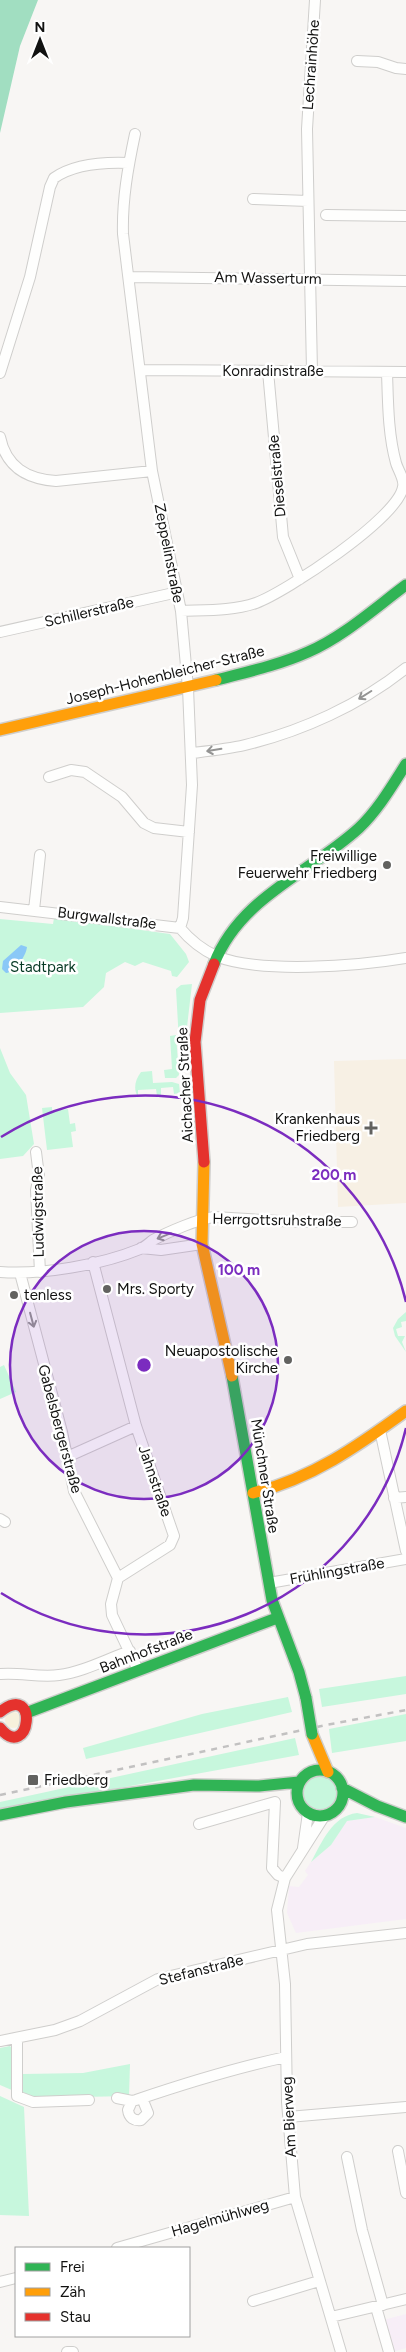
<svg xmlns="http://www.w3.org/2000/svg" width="406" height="2352" font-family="Figtree,sans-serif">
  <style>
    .industrial { fill: #f7eef7 }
    .medical { fill: #f7f0e4 }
    .green { fill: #c7f7dd }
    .forest { fill: #a1dec1 }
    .sand { fill: #f7f1dc }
    .water { fill: #8ac8f7 }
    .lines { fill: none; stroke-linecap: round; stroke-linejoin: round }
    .street-casing { stroke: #cfcecc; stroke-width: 12 }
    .fast-casing { stroke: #cfcecc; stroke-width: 14 }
    .slow-casing { stroke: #cfcecc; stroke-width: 14 }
    .jam-casing { stroke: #cfcecc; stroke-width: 14 }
    .street { stroke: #fefefd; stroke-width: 10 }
    .fast { stroke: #30b455; stroke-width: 11 }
    .slow { stroke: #ff9f0a; stroke-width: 11 }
    .jam { stroke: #e5322d; stroke-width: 11 }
    .rail { stroke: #c2c1c1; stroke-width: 2.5; stroke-dasharray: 6 6; stroke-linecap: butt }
    .fast-bridge-casing { stroke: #cfcecc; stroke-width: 14; stroke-linecap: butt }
    .fast-bridge { stroke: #30b455; stroke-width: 11 }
    .oneway { stroke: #949493 }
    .ring { fill: none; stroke: #7b2cbf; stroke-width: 2.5 }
    .poi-dot { fill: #626260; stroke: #fff; stroke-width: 2 }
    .labels { text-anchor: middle; stroke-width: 5; stroke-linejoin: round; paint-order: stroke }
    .street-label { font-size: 15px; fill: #121211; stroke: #fff }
    .poi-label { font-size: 15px; fill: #121211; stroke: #fff; text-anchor: end }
    .park-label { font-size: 15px; fill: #063924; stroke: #fff }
    .centre { fill: #7b2cbf; stroke: #fff; stroke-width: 2.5 }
    .ring-label { font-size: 15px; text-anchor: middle; font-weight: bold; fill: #7b2cbf; stroke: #fff; stroke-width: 5; stroke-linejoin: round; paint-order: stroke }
  </style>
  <rect width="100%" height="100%" fill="#f8f6f4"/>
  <path class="industrial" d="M375,1817L406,1828V1919L296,1933L287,1913L289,1886L299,1887L308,1875L305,1871L311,1862L331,1845L347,1821Z
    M406,2314V2348L393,2352L383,2320Z"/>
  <path class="medical" d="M406,1059V1203L338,1207L334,1061Z"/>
  <path class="green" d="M54,918L170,934L186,954L189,962L177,977L172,976L171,971L143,962L135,966L125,962L106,973L104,987L83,1007L0,1013V919L53,924Z
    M192,984L185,1044L179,1042L176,989L181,985Z
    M176,1035L179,1075L176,1078H165L164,1070L172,1069L170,1036Z
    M0,1048L10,1073L26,1095L34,1144L23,1156L0,1159Z
    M152,1071L153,1083L172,1082L179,1084L180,1093L174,1094L173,1087L161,1088V1095L157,1096L156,1089L138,1090V1097C133,1089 135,1080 141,1072Z
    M52,1107V1111L68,1109L70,1124L75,1123L76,1131L71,1132L73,1147L47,1150L42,1108Z
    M406,1312V1321L401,1322L402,1327L396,1329L398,1336H405L402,1342L406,1352L395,1336L393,1328L398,1319Z
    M4,1365L16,1392L0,1399V1367Z
    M406,1676V1694L322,1707L319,1689Z
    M288,1697L292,1712L86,1759L83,1748L202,1714Z
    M406,1714V1741L332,1753L329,1729Z
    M295,1738L299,1755L0,1810V1802Z
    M303 1793a17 17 0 1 1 34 0a17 17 0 1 1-34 0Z
    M357,1813L375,1817L347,1821L331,1845L311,1862C322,1842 332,1816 357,1813Z
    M10,2046L13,2050L14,2091L0,2085V2048Z
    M130,2064L129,2096L34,2098L23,2092V2074L83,2073Z
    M0,2096L24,2107L29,2216L0,2215Z"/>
  <path class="forest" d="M0,0H38L20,46L0,133Z"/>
  <path class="sand" d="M5 1720a8 8 0 1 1 16 0a8 8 0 1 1-16 0Z"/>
  <path class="water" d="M21,945L27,947C26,956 15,972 6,973L2,969L3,961Z"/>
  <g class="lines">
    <g class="street-casing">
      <path id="street" d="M357,61L378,62L396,68L406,69
        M135,134C128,167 122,200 123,234L152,471L181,611L188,688L192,785L183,918L180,928
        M253,199L308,201
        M326,215L406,216
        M130,277L406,281
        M140,370L406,372
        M268,371L283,537L300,579
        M312,371L307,129L315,0
        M0,373L30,277L50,187L54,178C74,164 105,162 129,163
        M0,437C6,467 27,479 56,481L152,471
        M181,611C206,610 233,611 256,603C286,592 398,518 403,487C405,480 398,470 396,463C388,434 388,402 387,372
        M0,632L178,592
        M192,753C209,751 228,749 245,745C302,731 360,705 406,668
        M49,777L71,770L85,772L122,797L144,823L154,828L189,832
        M0,907L180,928
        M34,910L40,855
        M180,928C190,940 201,949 216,956C259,974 359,966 406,958
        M36,1152L39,1176L36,1190L40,1272
        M141,1248L161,1250L202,1244
        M93,1262L136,1426L174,1536L170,1545L118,1578L111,1604L112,1615L138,1670
        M0,1272C42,1275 101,1265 140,1249C145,1247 149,1243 153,1240C168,1232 198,1219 214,1217L297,1222H352
        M20,1273L62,1432L74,1491L118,1578
        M380,1430L406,1551
        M67,1457L136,1426
        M394,1498L406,1497
        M0,1519L5,1522
        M269,1583L406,1559
        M0,1674C20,1672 40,1678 59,1675C83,1672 107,1659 130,1651
        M325,1815L285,1878L277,1910L285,1984L287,2102L295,2197L341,2352
        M199,1824L275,1802L272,1868L278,1875L285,1878
        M303,1848L308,1813
        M17,2038V2096L33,2102L89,2100
        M0,2041L55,2030L80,2021L158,1979L307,1944L406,1933
        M117,2098L132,2101
        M142,2098L148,2113L141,2120C134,2121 129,2118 128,2110L132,2101L136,2100C186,2083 235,2068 286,2057
        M288,2117L406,2107
        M398,2151L406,2193
        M347,2157L362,2230L383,2305
        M117,2248L295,2197
        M0,2282L16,2278
        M253,2301L319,2281
        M376,2307L389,2352
        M331,2317L406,2299
        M67,2352H73"/>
    </g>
    <g class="fast-casing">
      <path id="fast" d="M216,680C247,672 279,665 308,652C343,637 375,608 406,585
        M214,964C240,897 310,873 359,828C378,810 392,786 406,764
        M232,1376L272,1600L299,1672L306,1698
        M26,1713L277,1618
        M297 1793a23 23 0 1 1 46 0a23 23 0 1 1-46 0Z
        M342,1788L377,1806L406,1817
        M0,1815L66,1802L194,1785L259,1786L299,1782"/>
    </g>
    <g class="slow-casing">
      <path id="slow" d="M0,730L216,680
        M204,1162L202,1244L232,1376
        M253,1493C311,1479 358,1446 406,1411
        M312,1734L328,1772"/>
    </g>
    <g class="jam-casing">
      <path id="jam" d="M204,1162L195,1042L200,1000L214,964
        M0,1712C40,1680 30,1764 0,1728"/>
    </g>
    <use href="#street" class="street"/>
    <use href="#fast" class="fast"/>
    <use href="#slow" class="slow"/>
    <use href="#jam" class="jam"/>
    <path class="rail" d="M0,1795L326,1725L406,1710"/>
    <g class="fast-bridge-casing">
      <path id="fast-bridge" d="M306,1698L312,1734"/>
    </g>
    <use href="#fast-bridge" class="fast-bridge"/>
  </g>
  <defs><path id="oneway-shaft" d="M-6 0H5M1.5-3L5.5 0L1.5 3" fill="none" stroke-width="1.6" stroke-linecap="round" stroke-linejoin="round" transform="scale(1.25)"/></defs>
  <g class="oneway">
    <use href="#oneway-shaft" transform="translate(365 695) rotate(148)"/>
    <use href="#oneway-shaft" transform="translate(214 750) rotate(171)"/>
    <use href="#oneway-shaft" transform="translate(164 1236) rotate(158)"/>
    <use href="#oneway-shaft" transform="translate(32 1320) rotate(75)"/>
  </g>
  <circle cx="144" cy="1365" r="134" fill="#7b2cbf" fill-opacity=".12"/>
  <g class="ring">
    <circle cx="144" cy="1365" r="134"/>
    <path d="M406 1428A269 269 0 0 1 1 1593M1 1137A269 269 0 0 1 406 1302"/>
  </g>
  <g class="poi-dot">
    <circle cx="387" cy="865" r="5"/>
    <path d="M368.5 1120.5h5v5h5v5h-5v5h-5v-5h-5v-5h5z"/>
    <circle cx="107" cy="1289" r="5"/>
    <circle cx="14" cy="1295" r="5"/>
    <circle cx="288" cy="1360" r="5"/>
    <rect x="27" y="1774" width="12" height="12" rx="2.5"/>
  </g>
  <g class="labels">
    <g class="street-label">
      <text transform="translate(311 65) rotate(-86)" y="5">Lechrainhöhe</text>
      <text transform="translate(268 278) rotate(1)" y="5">Am Wasserturm</text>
      <text x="273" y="376">Konradinstraße</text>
      <text transform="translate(277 476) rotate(-95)" y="5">Dieselstraße</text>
      <text transform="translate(169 553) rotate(79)" y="5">Zeppelinstraße</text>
      <text transform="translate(89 612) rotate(-13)" y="5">Schillerstraße</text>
      <text transform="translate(165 675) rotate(-14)" y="5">Joseph-Hohenbleicher-Straße</text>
      <text transform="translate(107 918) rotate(7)" y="5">Burgwallstraße</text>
      <text transform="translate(185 1085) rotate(-93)" y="5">Aichacher Straße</text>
      <text transform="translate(38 1212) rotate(-91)" y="5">Ludwigstraße</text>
      <text transform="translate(277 1220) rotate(1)" y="5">Herrgottsruhstraße</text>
      <text transform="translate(60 1429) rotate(75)" y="5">Gabelsbergerstraße</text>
      <text transform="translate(265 1476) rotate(81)" y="5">Münchner Straße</text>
      <text transform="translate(155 1481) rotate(71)" y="5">Jahnstraße</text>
      <text transform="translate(337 1571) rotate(-10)" y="5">Frühlingstraße</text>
      <text transform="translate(146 1651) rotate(-21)" y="5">Bahnhofstraße</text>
      <text transform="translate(201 1970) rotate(-14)" y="5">Stefanstraße</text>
      <text transform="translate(289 2117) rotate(-93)" y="5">Am Bierweg</text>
      <text transform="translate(220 2218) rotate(-16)" y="5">Hagelmühlweg</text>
    </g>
    <g class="poi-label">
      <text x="377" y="861">Freiwillige<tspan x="377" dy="17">Feuerwehr Friedberg</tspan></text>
      <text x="360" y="1124">Krankenhaus<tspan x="360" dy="17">Friedberg</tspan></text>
      <text x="117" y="1294" text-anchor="start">Mrs. Sporty</text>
      <text x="24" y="1300" text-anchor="start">tenless</text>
      <text x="278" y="1356">Neuapostolische<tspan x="278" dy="17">Kirche</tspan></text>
      <text x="44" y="1785" text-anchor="start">Friedberg</text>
    </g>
    <g class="park-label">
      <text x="43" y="972">Stadtpark</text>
    </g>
  </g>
  <circle cx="144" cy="1365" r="8" class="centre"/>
  <g class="ring-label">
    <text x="334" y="1180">200 m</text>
    <text x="239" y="1275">100 m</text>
  </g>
  <rect x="15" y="2247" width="175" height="90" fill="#ffffff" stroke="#a0a0a0"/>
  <rect x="25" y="2263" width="25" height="8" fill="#30b455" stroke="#a0a0a0"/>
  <text x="60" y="2272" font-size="15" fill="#121211">Frei</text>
  <rect x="25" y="2288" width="25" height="8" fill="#ff9f0a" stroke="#a0a0a0"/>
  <text x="60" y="2297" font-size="15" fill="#121211">Zäh</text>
  <rect x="25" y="2313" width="25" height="8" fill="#e5322d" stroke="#a0a0a0"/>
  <text x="60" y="2322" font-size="15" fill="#121211">Stau</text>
  <g transform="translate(40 40)" stroke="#ffffff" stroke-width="4" paint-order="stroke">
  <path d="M0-4L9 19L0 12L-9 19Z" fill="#121211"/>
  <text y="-8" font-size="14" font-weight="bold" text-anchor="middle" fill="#121211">N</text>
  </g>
</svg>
